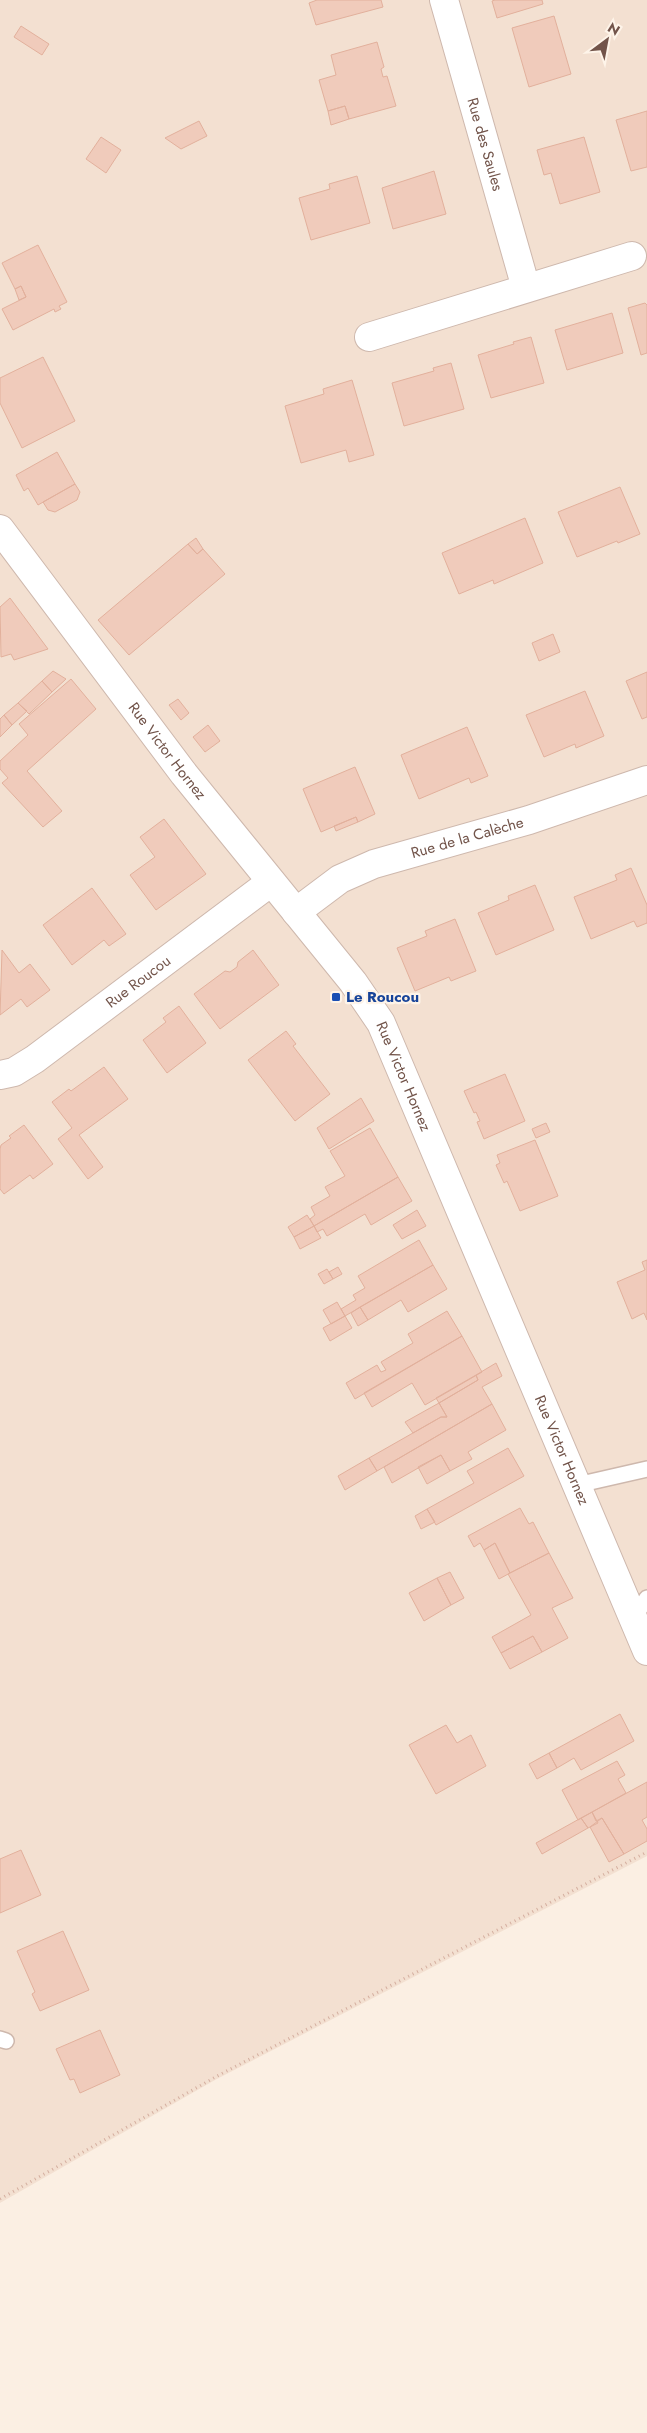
<svg xmlns="http://www.w3.org/2000/svg" width="647" height="2433" font-family="Jost,sans-serif">
  <style>
    .residential { fill: #f3e0d1 }
    .building { fill: #f0cbbb; stroke: #e2b09c }
    .lines { fill: none; stroke-linecap: round; stroke-linejoin: round }
    .lane-casing { stroke: #ceb8ad; stroke-width: 18 }
    .street-casing { stroke: #ceb8ad; stroke-width: 30 }
    .path { stroke: #d4ae9f; stroke-width: 3; stroke-dasharray: 1 4; stroke-linecap: butt }
    .lane { stroke: #fff; stroke-width: 15 }
    .street { stroke: #fff; stroke-width: 28 }
    .transit-dot { fill: #1a4fb4; stroke: #fef4e9; stroke-width: 2 }
    .labels { text-anchor: middle; stroke-width: 4.5; stroke-linejoin: round; paint-order: stroke }
    .street-label { font-size: 15px; fill: #72544a; stroke: #fef4e9 }
    .transit-label { font-size: 15px; font-weight: bold; fill: #164399; stroke: #fef4e9; text-anchor: start }
  </style>
  <rect width="100%" height="100%" fill="#fbefe3"/>
  <path class="residential" d="M0,0H647V1856L215,2080L0,2203Z"/>
  <path class="building" d="M317,0H381L383,7L316,25L309,3Z
    M495,0H542L543,4L497,18L492,1Z
    M554,16L571,74L529,87L512,28Z
    M21,26L49,44L42,55L14,37Z
    M377,42L384,67L381,69L383,77L387,76L396,106L349,119L345,106L328,111L319,80L336,75L331,55Z
    M345,106L349,119L331,125L328,111Z
    M647,111V167L631,171L616,120Z
    M199,121L207,136L181,149L165,138Z
    M101,137L121,150L106,173L86,159Z
    M584,137L600,192L560,204L551,173L544,175L537,150Z
    M434,171L446,214L393,229L382,188Z
    M357,176L370,223L311,240L299,198L330,189L329,184Z
    M38,245L67,302L59,306L61,309L55,312L54,309L13,330L2,309L26,297L21,286L15,289L2,263Z
    M21,286L26,297L19,300L15,289Z
    M645,303L647,305V353L641,355L628,308Z
    M612,313L623,353L567,370L555,330Z
    M531,337L544,383L491,398L478,355L514,344L513,342Z
    M43,357L75,421L22,448L0,403V378Z
    M451,363L464,409L404,426L392,383L434,371L433,368Z
    M352,380L374,455L349,462L346,450L301,463L285,406L324,394L323,389Z
    M57,452L75,484L38,505L28,488L24,491L16,475Z
    M75,484L80,492L77,500L55,512L48,510L43,502Z
    M620,487L640,534L618,543L617,541L577,557L558,512Z
    M525,518L543,563L494,584L493,580L459,594L442,553Z
    M196,538L203,549L197,554L188,544Z
    M188,544L197,554L203,549L225,574L129,655L98,620Z
    M10,598L48,649L14,660L11,654L1,657L0,607Z
    M553,634L560,652L539,661L532,643Z
    M53,671L66,679L52,692L42,681Z
    M647,672V717L642,719L626,681Z
    M71,679L96,709L27,771L62,811L43,827L2,783L8,778L0,769V761L28,735L19,724Z
    M42,681L52,692L29,714L18,703Z
    M585,691L604,736L576,748L575,744L544,757L526,715Z
    M178,699L189,713L181,720L169,705Z
    M18,703L27,711L12,725L4,715Z
    M4,715L12,725L0,737V719Z
    M208,725L220,741L205,752L193,737Z
    M467,727L488,776L471,783L469,778L419,799L401,755Z
    M355,767L375,814L358,822L356,817L321,832L303,789Z
    M356,817L358,822L336,831L334,826Z
    M164,819L206,874L156,910L130,875L155,857L140,837Z
    M631,868L647,905V923L637,927L634,921L591,939L574,897L617,880L615,875Z
    M535,885L554,930L496,955L478,913L509,900L508,896Z
    M92,888L126,934L109,946L104,940L72,965L43,925Z
    M455,919L476,971L451,981L449,977L415,991L397,948L427,936L425,931Z
    M2,950L19,973L30,964L50,990L27,1007L21,999L0,1015Z
    M253,950L279,985L220,1029L194,994L225,971L230,972L237,967L238,962Z
    M179,1006L206,1043L167,1073L143,1040L166,1022L163,1018Z
    M286,1031L296,1044L293,1046L330,1094L295,1121L248,1060Z
    M104,1067L128,1099L79,1135L103,1167L88,1179L58,1139L72,1128L52,1102L69,1089L71,1091Z
    M505,1074L525,1121L484,1139L477,1122L480,1121L476,1112L474,1113L464,1091Z
    M361,1098L374,1121L329,1149L317,1128Z
    M546,1123L550,1132L536,1138L532,1129Z
    M24,1125L53,1164L33,1179L30,1175L4,1194L0,1189V1149L1,1145L11,1138L9,1136Z
    M370,1128L398,1177L314,1226L310,1219L315,1215L311,1207L330,1196L325,1187L345,1176L330,1151Z
    M535,1140L558,1196L520,1211L507,1181L504,1183L496,1165L500,1163L497,1155Z
    M398,1177L412,1201L371,1225L365,1214L327,1236L323,1229L317,1232L314,1226Z
    M417,1210L426,1226L402,1239L393,1225Z
    M307,1215L314,1226L294,1237L288,1227Z
    M314,1226L321,1238L300,1249L294,1237Z
    M419,1240L433,1265L345,1316L341,1309L356,1300L353,1295L365,1288L358,1276Z
    M647,1260V1320L644,1313L632,1319L617,1282L645,1270L642,1262Z
    M433,1265L447,1289L408,1312L401,1300L368,1320L360,1307Z
    M338,1267L342,1274L333,1279L329,1272Z
    M327,1269L333,1279L324,1284L318,1274Z
    M337,1302L345,1316L331,1324L323,1310Z
    M360,1307L368,1320L358,1326L351,1313Z
    M447,1311L462,1336L355,1399L346,1383L377,1365L381,1372L386,1370L381,1362L413,1343L408,1334Z
    M345,1316L352,1328L330,1341L323,1328Z
    M462,1336L482,1372L425,1405L412,1383L372,1407L364,1393Z
    M496,1363L502,1376L482,1387L492,1404L377,1471L369,1458L441,1417H447L439,1403L478,1380L476,1375Z
    M476,1375L478,1380L439,1403L436,1398Z
    M439,1403L447,1417H441L413,1433L405,1422Z
    M492,1404L506,1430L468,1452L472,1459L450,1471L441,1455L392,1483L384,1467Z
    M508,1448L524,1476L436,1525L427,1509L474,1483L467,1471Z
    M441,1455L450,1471L427,1484L418,1467Z
    M369,1458L377,1471L345,1490L338,1476Z
    M520,1508L529,1524L533,1522L549,1553L510,1573L495,1543L484,1550L480,1543L474,1547L468,1536Z
    M427,1509L435,1522L421,1529L415,1516Z
    M495,1543L510,1573L499,1579L484,1550Z
    M549,1553L573,1598L552,1608L568,1638L542,1652L533,1636L501,1653L492,1637L531,1615L508,1574Z
    M450,1572L464,1598L451,1605L437,1578Z
    M437,1578L451,1605L424,1621L409,1593Z
    M533,1636L542,1652L510,1669L501,1653Z
    M620,1714L634,1741L581,1770L574,1758L557,1768L549,1753Z
    M446,1725L457,1743L471,1735L486,1766L436,1794L409,1745Z
    M549,1753L557,1768L537,1779L529,1764Z
    M617,1761L625,1775L618,1779L626,1793L578,1820L562,1790Z
    M647,1782V1817L642,1820L647,1829V1841L624,1854L602,1818L596,1821L592,1812Z
    M592,1812L598,1823L588,1828L581,1818Z
    M581,1818L588,1828L542,1854L536,1843Z
    M602,1818L624,1854L609,1862L590,1827Z
    M21,1850L41,1895L0,1913V1859Z
    M63,1931L89,1990L40,2011L32,1994L35,1992L17,1951Z
    M100,2030L120,2075L80,2093L74,2079L70,2080L56,2049Z"/>
  <g class="lines">
    <g class="lane-casing">
      <path id="lane" d="M577,1485L647,1469
        M633,1619L647,1598
        M0,2039L6,2041"/>
    </g>
    <g class="street-casing">
      <g id="street">
        <path id="s1" d="M444,0L526,288"/>
        <path d="M369,337L632,256"/>
        <path id="s2" d="M0,529L184,774L353,982L381,1023L647,1651"/>
        <path id="s3" d="M296,912L340,879L374,864L529,820L647,780"/>
        <path id="s4" d="M0,1075L14,1072L35,1059L271,882"/>
      </g>
    </g>
    <path class="path" d="M0,2199L219,2075L647,1852"/>
    <use href="#lane" class="lane"/>
    <use href="#street" class="street"/>
  </g>
  <rect class="transit-dot" x="331" y="992" width="10" height="10" rx="2.5"/>
  <g class="labels">
    <g class="street-label">
      <text dy="5" stroke="none"><textPath href="#s1" startOffset="150">Rue des Saules</textPath></text>
      <text dy="5" stroke="none"><textPath href="#s2" startOffset="278">Rue Victor Hornez</textPath></text>
      <text dy="5" stroke="none"><textPath href="#s3" startOffset="189">Rue de la Calèche</textPath></text>
      <text dy="5" stroke="none"><textPath href="#s4" startOffset="168">Rue Roucou</textPath></text>
      <text dy="5" stroke="none"><textPath href="#s2" startOffset="682">Rue Victor Hornez</textPath></text>
      <text dy="5" stroke="none"><textPath href="#s2" startOffset="1088">Rue Victor Hornez</textPath></text>
    </g>
    <g class="transit-label">
      <text x="346" y="1002">Le Roucou</text>
    </g>
  </g>
  <g transform="translate(607 40) rotate(32)" stroke="#fef4e9" stroke-width="4" paint-order="stroke">
  <path d="M0-4L9 19L0 12L-9 19Z" fill="#72544a"/>
  <text y="-8" font-size="14" font-weight="bold" text-anchor="middle" fill="#72544a">N</text>
  </g>
</svg>
